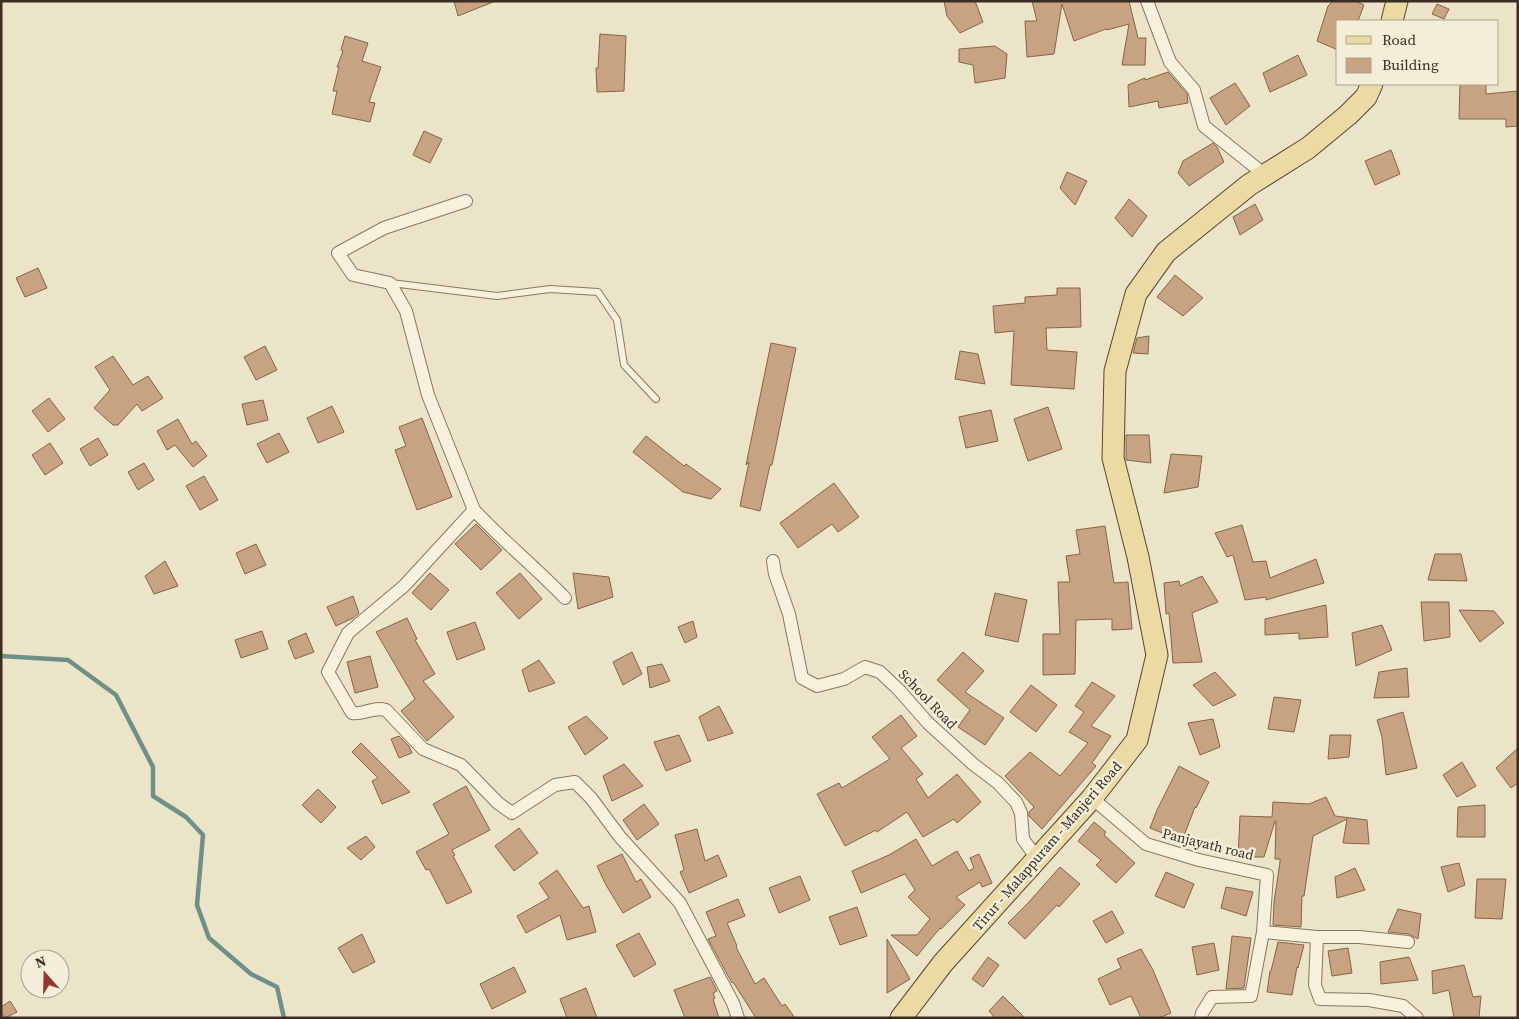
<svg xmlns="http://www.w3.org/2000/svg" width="1519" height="1019" font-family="'Source Serif 4',serif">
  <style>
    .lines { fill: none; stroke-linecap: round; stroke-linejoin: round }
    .stream { stroke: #708f89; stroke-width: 4.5 }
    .building { fill: #c7a382; stroke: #856346 }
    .lane-casing { stroke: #87775f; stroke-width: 8 }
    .street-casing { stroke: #87775f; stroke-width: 14 }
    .primary-casing { stroke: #564533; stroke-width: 23 }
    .lane { stroke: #f7f1dc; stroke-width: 6 }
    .street { stroke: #f7f1dc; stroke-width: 12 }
    .primary { stroke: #ecdaa5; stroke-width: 21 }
    .labels { text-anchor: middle; stroke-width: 5; stroke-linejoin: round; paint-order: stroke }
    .street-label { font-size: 14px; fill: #392e21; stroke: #f4eed8 }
  </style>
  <rect width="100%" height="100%" fill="#ece4c9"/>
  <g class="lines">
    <path class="stream" d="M1,656L68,660L116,695L153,767V796L186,817L203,835L197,905L209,938L251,974L277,987L284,1018"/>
  </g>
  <path class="building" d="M454,1H493V2L458,16Z
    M944,1H975L983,22L960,33L947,16Z
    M1032,1H1129L1138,38H1146L1145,65H1122L1129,24L1107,30L1106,29L1074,41L1062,4L1054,54L1027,57L1025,21H1037Z
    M1333,1H1356L1364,5L1358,21H1338V50L1317,41L1328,6Z
    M1437,4L1449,9L1444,19L1432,14Z
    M600,34L626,36L624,91L597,92L596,68H598Z
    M345,36L368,43L362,61L381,67L369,102L375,103L370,122L332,114L337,91H333L339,67H337L343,51L341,50Z
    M995,46L1007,54L1005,78L975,83L973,65L959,62V49Z
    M1298,55L1307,75L1270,92L1263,73Z
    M1168,72L1187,94L1188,103L1159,108L1158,101L1129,107L1128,85L1145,78V80Z
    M1235,83L1250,106L1226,125L1210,98Z
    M1460,84H1486V94L1518,91V126L1506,127V119H1459Z
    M424,131L442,139L430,163L413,155Z
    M1213,143L1217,147L1224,162L1189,186L1178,173L1183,161Z
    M1391,150L1400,174L1375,185L1365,161Z
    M1067,172L1087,181L1075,205L1060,188Z
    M1129,199L1147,216L1132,237L1115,218Z
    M1255,204L1263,220L1240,235L1233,217Z
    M38,268L47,288L25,297L16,278Z
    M1175,275L1203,298L1183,316L1157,297Z
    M1057,288H1080L1081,327L1046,328L1047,350L1077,352L1074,389L1011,385L1014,331L995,333L993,306L1025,303V297L1057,295Z
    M1149,336L1148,354L1133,353L1137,338Z
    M771,343L796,348L772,465H770L760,511L740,506L749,462L746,465Z
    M265,346L277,370L256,380L244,357Z
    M960,351L978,354L985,384L955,379Z
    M113,356L133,385L148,376L163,398L142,411L137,404L118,425H113L94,408L110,390L95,367Z
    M49,398L65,419L48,432L32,411Z
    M263,400L268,420L247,425L242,404Z
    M332,406L344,432L318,443L307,418Z
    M1048,407L1062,449L1028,461L1014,419Z
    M991,410L998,441L966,448L959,417Z
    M422,418L452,497L417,510L395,450L406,446L399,427Z
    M178,419L192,444L196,441L207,456L193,467L175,445L167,450L157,431Z
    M279,433L289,452L267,463L257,444Z
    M1126,435H1149L1151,463L1126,460Z
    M646,436L684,466L686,464L721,489L711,499L683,492L633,452Z
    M98,438L108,455L90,466L80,449Z
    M50,443L63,463L45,475L32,455Z
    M1171,454L1202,456L1198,487L1164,493Z
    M144,463L154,480L138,490L128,472Z
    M204,476L218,500L200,510L186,486Z
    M834,483L859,517L838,532L832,524L798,548L780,523Z
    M476,524L502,550L481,570L455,544Z
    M1242,525L1253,562L1266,561L1270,578L1316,559L1324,583L1266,600V597L1245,600L1233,555L1227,557L1215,533Z
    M1105,526L1114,583L1128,582L1132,629L1112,630V619L1076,620L1075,674L1043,675V634H1060L1058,582H1070L1066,556L1080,554L1076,530Z
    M256,544L266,565L245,574L236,553Z
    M1435,554H1461L1467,581L1428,580Z
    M165,561L178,586L154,594L145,576Z
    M430,573L449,590L431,610L412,593Z
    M520,573L542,599L519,619L496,593Z
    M573,573L609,577L613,597L578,609Z
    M1202,576L1218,602L1192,613L1202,662L1173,663L1169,613L1166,614L1164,583L1179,581L1180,586Z
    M995,593L1027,600L1018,642L985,635Z
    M353,596L359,613L353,618L336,626L327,607Z
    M1421,602H1449L1450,637L1424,641Z
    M1326,605L1328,637L1299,639V633L1265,635V619Z
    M1459,610L1494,611L1504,623L1480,642Z
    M407,618L417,639L415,640L435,674L423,681L454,717L427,741L401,711L415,699L376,632Z
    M693,621L697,637L685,643L678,627Z
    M475,622L485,649L457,660L447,632Z
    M1382,625L1392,650L1356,666L1352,633Z
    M262,631L268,649L241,658L235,640Z
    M306,633L314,652L295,659L288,641Z
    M632,652L642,674L623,685L613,662Z
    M963,652L984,671L965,692L1004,718L985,745L958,727L970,710L937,680Z
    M370,656L378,687L355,693L347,662Z
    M539,660L555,683L529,692L522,670Z
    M662,664L670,681L650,688L647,667Z
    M1407,668L1409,697L1374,698L1379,672Z
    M1215,672L1236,695L1213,706L1193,685Z
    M1092,682L1115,696L1091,726L1111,736L1092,763L1096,766L1042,829L1029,816V812L1034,807L1005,776L1030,752L1060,776L1088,743L1069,732L1084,712L1075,706Z
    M1031,685L1057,705L1036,732L1010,712Z
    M1274,697L1301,700L1294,732L1268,729Z
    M719,706L733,733L708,741L699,717Z
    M1403,712L1417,768L1386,775L1382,737L1377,720Z
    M901,715L917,736L901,748L923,774L916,779L928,798L957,774L981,802L957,823L954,819L923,837L907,812L877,832L876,830L845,846L817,794L839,783L842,788L890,759L872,737Z
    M586,716L608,738L585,755L568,727Z
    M1213,719L1220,747L1200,755L1188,723Z
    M679,735L691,761L666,771L654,742Z
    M1330,735H1351L1349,757L1328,759Z
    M399,736L409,746L412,753L399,758L391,739Z
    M361,743L410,792L382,804L372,781L378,778L352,752Z
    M1518,748V783L1511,788L1496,768Z
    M1462,762L1476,786L1457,797L1443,775Z
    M624,764L643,786L612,801L603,776Z
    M1179,766L1209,782L1196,808L1195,807L1182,841L1150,828L1157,810Z
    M466,786L490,830L452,850L455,855L453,856L472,892L447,904L429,869L426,870L416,852L449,834L433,804Z
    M318,789L336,807L321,823L302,805Z
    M1326,797L1335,816L1367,820L1369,844L1343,843L1347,819L1313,836L1304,896H1302L1301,927L1273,925L1274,902L1280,862V859H1275L1276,821H1275L1264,857H1238L1240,816L1272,817L1273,802L1309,804Z
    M644,804L659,824L637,840L623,820Z
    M1485,805V837H1457L1458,807Z
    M1094,822L1106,832L1104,835L1135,863L1116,883L1096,865L1101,860L1078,841Z
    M519,828L538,853L514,871L495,846Z
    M697,829L705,861L718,855L727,876L689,893L680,872L684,870L675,835Z
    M366,836L375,847L361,860L347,848Z
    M916,839L932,866L957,851L969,871L974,868L970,858L979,854L992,883L982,887L980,882L956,897L965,905L941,929L940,928L917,956L891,935H917L930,919L908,897L915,890L905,874L861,893L852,871L889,855Z
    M622,854L636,882L641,879L651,897L623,913L606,885L597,866Z
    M1459,863L1465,885L1448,892L1441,867Z
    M1060,867L1080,884L1059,907L1057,905L1025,939L1008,923L1028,903Z
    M1355,868L1365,890L1337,898L1335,877Z
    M557,870L583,908L589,906L596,932L567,940L560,915L526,933L517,916L549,898L539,883Z
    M1166,872L1194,884L1184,908L1155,896Z
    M800,876L810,900L779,913L769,888Z
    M1477,879H1506L1502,919L1475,918Z
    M1226,887L1253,892L1246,916L1221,908Z
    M738,899L745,916L727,923L737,946L736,947L755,984L764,978L782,1006L785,1004L795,1018H756L733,982L732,983L708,939L716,936L706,912Z
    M857,907L867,936L840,945L829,917Z
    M1398,909L1421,914L1418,939L1409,934L1388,932Z
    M1112,911L1124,933L1106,943L1093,921Z
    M639,933L656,964L634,977L616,945Z
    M362,934L375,962L353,973L338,948Z
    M1232,936L1251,938L1244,988L1226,989Z
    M887,939L910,979L887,993Z
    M1278,942L1304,945L1298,968L1297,967L1292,995L1267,992L1270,971H1271Z
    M1214,943L1219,970L1197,975L1192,947Z
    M1348,948L1352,973L1332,976L1328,951Z
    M1141,949L1153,970L1171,1013L1159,1018H1141L1131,996L1110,1005L1098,979L1121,968L1117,959Z
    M988,957L999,965L983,987L972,979Z
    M1409,957L1418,980L1381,984L1380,962Z
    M1464,965L1473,997L1481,996L1479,1018H1454L1449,990L1433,994L1432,971Z
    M514,967L526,992L492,1009L480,984Z
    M710,977L717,991L713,993L715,998L713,999L719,1018H685L674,990Z
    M586,988L597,1018H567L560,999Z
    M1003,996L1025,1018H995L989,1011Z
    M10,1001L17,1012L5,1018L1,1012V1007Z"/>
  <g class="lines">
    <g class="lane-casing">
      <path id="lane" d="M391,283L497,296L550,289L598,292L617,320L624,365L656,399"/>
    </g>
    <g class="street-casing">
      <path id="street" d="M1147,1L1170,62L1194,90L1204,126L1265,175
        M466,201L384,228L338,253L353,275L390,283L406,311L428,395L474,510L404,586L348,633L328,672L352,713C366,715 372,706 386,710L423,749L461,765L498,803L512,813L555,785L575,782L591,798L620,837L680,903L733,1003L738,1018
        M474,510C503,541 535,567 565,598
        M773,561L775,574L789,614L802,678L817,686L844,679L865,667L880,672L899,690L928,723L973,764L998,783L1016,802L1021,813L1023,839L1038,860
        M1092,798L1146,844L1199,860L1267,875L1263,932L1251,996L1212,997L1202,1013L1201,1018
        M1263,932L1317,937L1315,985L1320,999L1369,1000L1403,1006L1417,1018
        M1317,937H1359L1408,942"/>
    </g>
    <g class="primary-casing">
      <path id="primary" d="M1392,21L1397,1
        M901,1018L943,963L1092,798L1137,740L1157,655L1138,557L1113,458L1115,371L1136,294L1166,252L1249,185L1308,148L1348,115L1366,97L1372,84"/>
    </g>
    <use href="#lane" class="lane"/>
    <use href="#street" class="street"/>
    <use href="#primary" class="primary"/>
  </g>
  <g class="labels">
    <g class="street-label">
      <text transform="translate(928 699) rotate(46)" y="5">School Road</text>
      <text transform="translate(1208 844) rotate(14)" y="5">Panjayath road</text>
      <text transform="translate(1047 846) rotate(-49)" y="5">Tirur - Malappuram - Manjeri Road</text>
    </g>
  </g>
  <rect width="1519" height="1019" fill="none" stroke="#392e21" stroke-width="5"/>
  <rect x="1336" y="20" width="162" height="65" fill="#f4eed8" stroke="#a9a18f"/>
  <rect x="1346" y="36" width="25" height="8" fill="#ecdaa5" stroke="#a9a18f"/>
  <text x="1382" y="45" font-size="15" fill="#392e21">Road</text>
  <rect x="1346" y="58" width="25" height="15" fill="#c7a382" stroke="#a9a18f"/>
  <text x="1382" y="70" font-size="15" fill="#392e21">Building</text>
  <g transform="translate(45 974) rotate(340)"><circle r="24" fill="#f4eed8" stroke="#a9a18f"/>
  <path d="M0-4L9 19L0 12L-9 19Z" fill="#923833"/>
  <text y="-8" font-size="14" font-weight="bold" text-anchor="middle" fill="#392e21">N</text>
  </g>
</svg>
